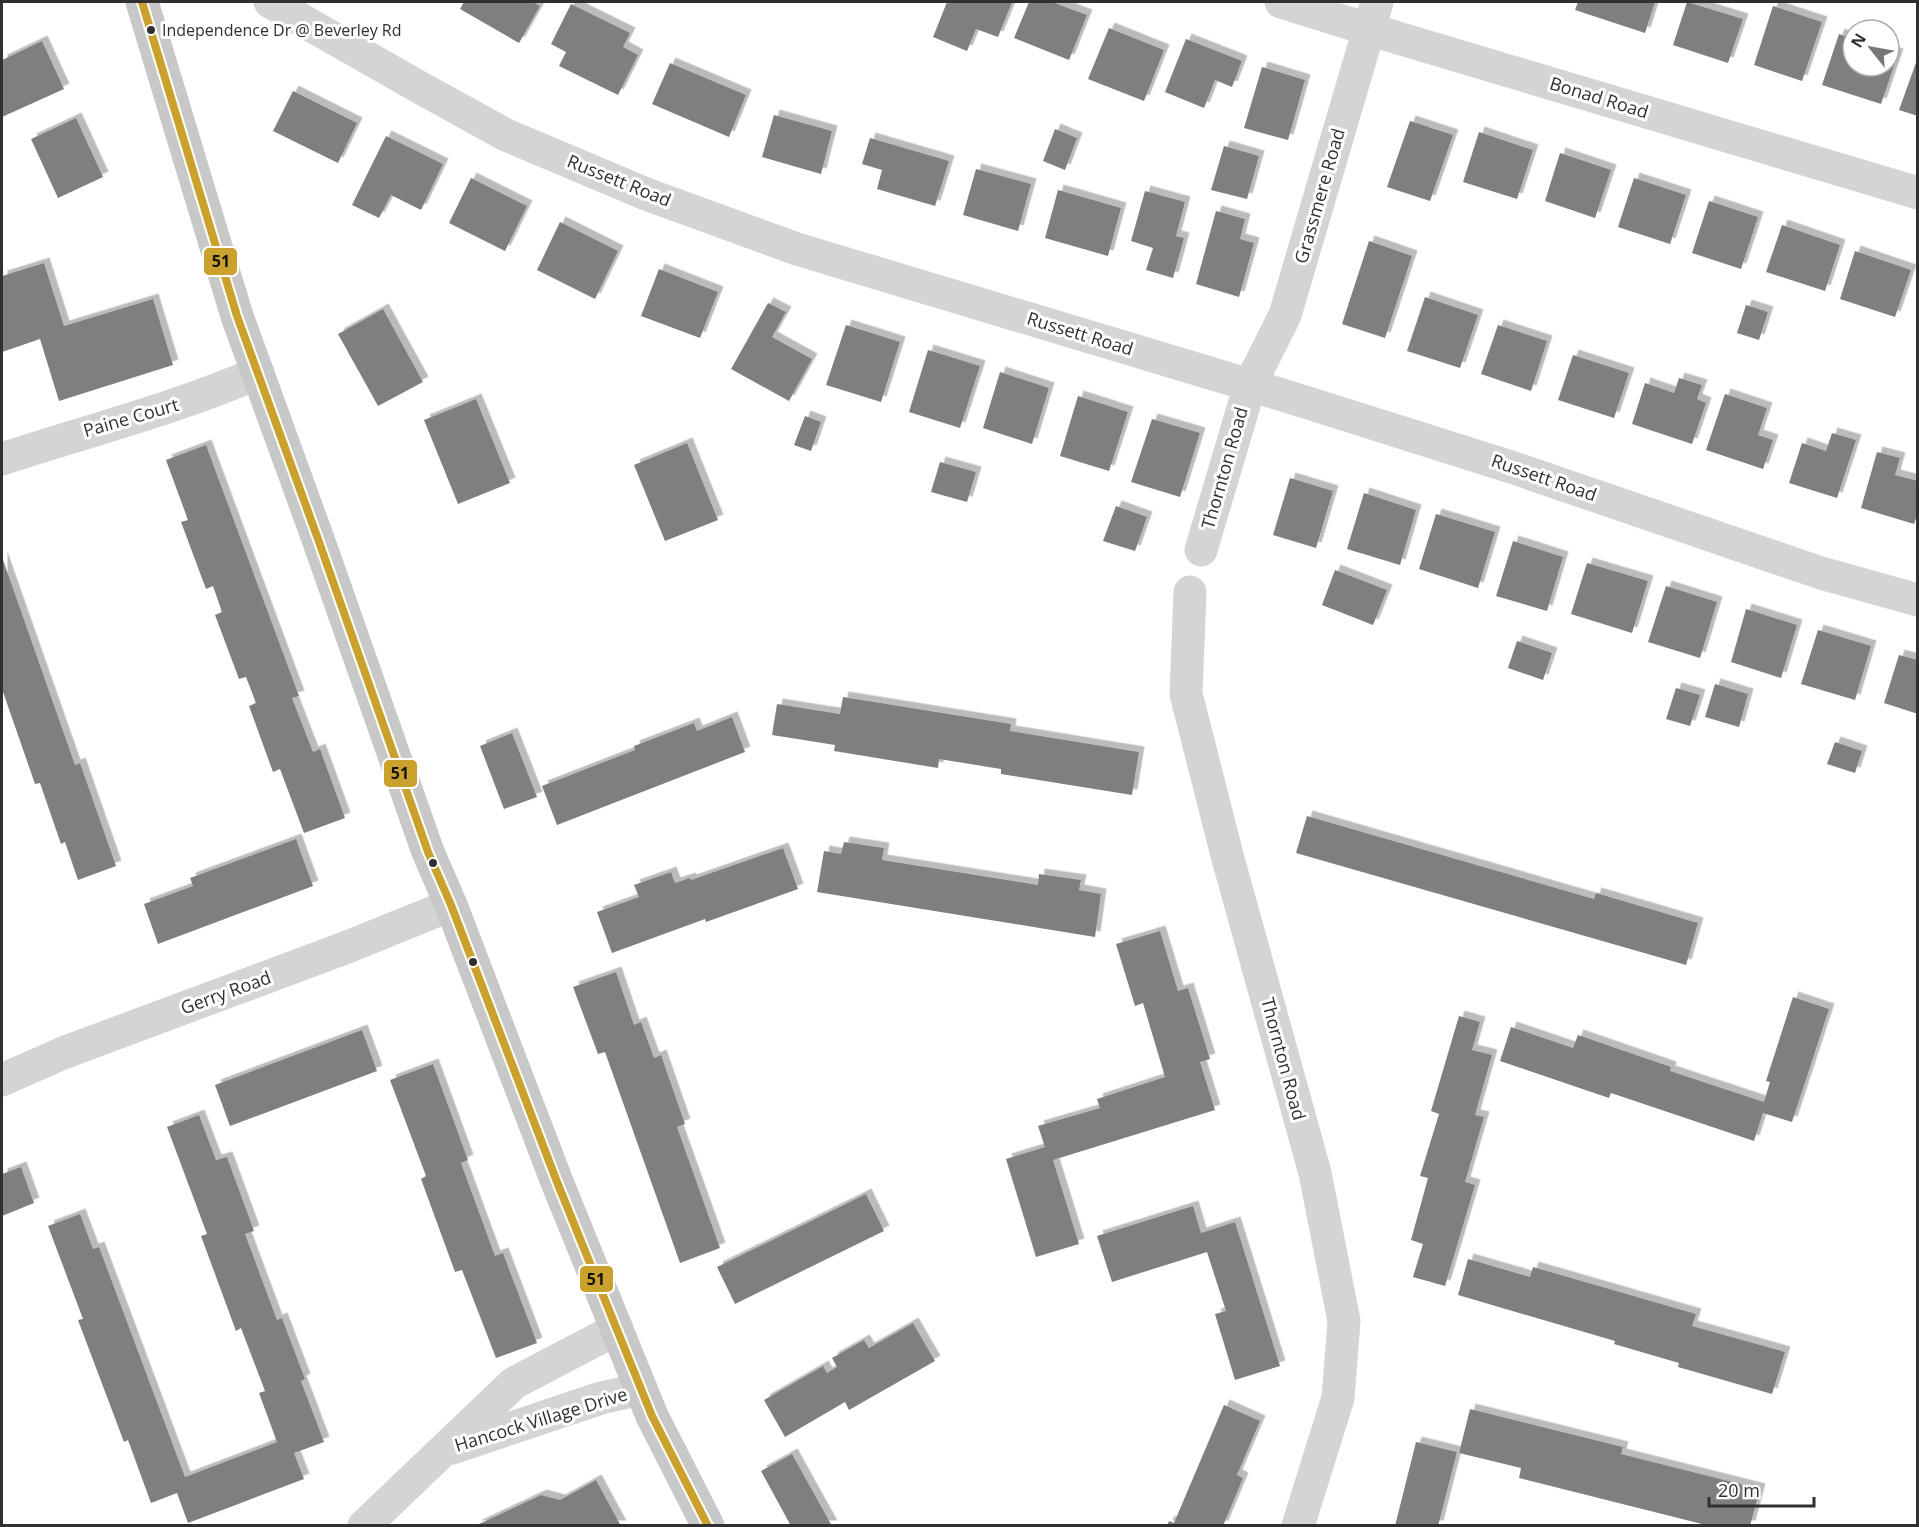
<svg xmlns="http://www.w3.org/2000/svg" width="1919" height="1527" font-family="'Open Sans',sans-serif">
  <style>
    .building { fill: #7f7f7f; filter: url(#shadow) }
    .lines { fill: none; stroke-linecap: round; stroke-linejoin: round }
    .minor { stroke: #d4d4d4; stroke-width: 33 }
    .major { stroke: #c8c8c8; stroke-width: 33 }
    .bus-1-casing { stroke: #fff; stroke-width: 12 }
    .bus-1 { stroke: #cba12d; stroke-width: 8 }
    .bus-dot { fill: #303030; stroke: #fff; stroke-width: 2 }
    .labels { text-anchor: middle; stroke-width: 6; stroke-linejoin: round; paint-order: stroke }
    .bus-label { font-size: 16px; fill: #303030; stroke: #fff; text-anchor: start }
    .street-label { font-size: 18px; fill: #303030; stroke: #fff }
    .line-badge { stroke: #fff; stroke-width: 2 }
    .pale-badge-label { font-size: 16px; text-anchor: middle; font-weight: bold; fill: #111 }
  </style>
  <defs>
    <filter id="shadow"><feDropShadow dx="5.5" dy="-5.5" stdDeviation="0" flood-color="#0004"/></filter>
  </defs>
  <rect width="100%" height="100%" fill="#fff"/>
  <path class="building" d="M464,2H533L540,6L519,43L460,9Z
    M947,2H1012L998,37L976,29L967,51L933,37Z
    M1029,2H1052L1087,15L1069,60L1014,38Z
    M1578,2H1655L1645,33L1575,10Z
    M1687,2L1743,19L1728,63L1673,45Z
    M571,4L630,33L623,47L638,55L618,95L559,66L566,52L551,44Z
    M1773,6L1822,22L1802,81L1754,65Z
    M1109,28L1164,50L1144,101L1088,79Z
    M1839,34L1853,39V66H1889V51L1898,54L1881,104L1822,85Z
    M1186,39L1242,61L1232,87L1215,80L1204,108L1165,92Z
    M42,41L64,89L2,117V60Z
    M1918,57V116L1899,110Z
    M670,63L746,95L729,137L652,104Z
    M1262,67L1305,80L1288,140L1244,128Z
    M293,91L357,123L338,163L273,131Z
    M774,115L832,131L821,174L762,157Z
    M76,118L103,177L58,198L31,139Z
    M1410,121L1453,135L1430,201L1387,187Z
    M1055,129L1077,138L1065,170L1043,161Z
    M1479,132L1533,150L1517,199L1463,182Z
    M386,136L443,164L421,210L391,195L379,218L352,205Z
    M870,138L949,161L935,206L877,189L882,170L862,164Z
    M1224,146L1259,156L1247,199L1211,190Z
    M1560,153L1611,170L1595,218L1545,201Z
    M976,169L1031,184L1018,231L963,215Z
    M471,178L527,206L505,251L449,223Z
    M1634,178L1686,195L1670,244L1618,227Z
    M1058,190L1121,208L1108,256L1045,238Z
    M1145,191L1185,202L1176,236L1184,238L1173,278L1146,270L1153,248L1131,241Z
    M1709,201L1758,217L1741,269L1692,253Z
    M1216,211L1245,219L1240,239L1254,243L1239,297L1196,284Z
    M560,222L618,251L595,299L537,270Z
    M1782,225L1840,245L1825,291L1766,272Z
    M1369,241L1412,256L1385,338L1342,324Z
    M1855,251L1911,270L1895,317L1840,299Z
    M44,263L64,326L153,299L173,365L59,401L40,339L2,352V276Z
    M659,269L718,292L700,338L641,316Z
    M1425,297L1478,315L1460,368L1407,351Z
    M768,303L786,312L772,337L812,359L789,401L731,369Z
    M1746,305L1768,312L1759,340L1737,333Z
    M383,309L423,382L378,406L338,334Z
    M846,325L900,342L881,402L826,385Z
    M1498,325L1547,341L1531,391L1481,374Z
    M928,350L980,366L960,428L909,412Z
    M1573,355L1629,373L1614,418L1558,400Z
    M1000,372L1049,388L1032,444L983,428Z
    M1679,378L1702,385L1697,399L1706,403L1692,444L1632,424L1645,383L1674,393Z
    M1725,394L1767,408L1758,435L1773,440L1763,469L1706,450Z
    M1078,396L1128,412L1109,471L1060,456Z
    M476,399L510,483L458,504L424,420Z
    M805,416L821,422L811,451L794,445Z
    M1152,419L1200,433L1180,497L1131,482Z
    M1832,433L1856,440L1837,498L1789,483L1802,443L1826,451Z
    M687,443L718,520L665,541L634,465Z
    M206,445L299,696L292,698L313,752L320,749L345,818L304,833L280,769L273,772L249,706L256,703L246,677L239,679L215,615L222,612L213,586L206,589L181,522L188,520L166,460Z
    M1877,452L1900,458L1895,475L1918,481V512L1914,524L1861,508Z
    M940,462L976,472L967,502L931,492Z
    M1290,478L1333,491L1316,548L1273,535Z
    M1364,493L1416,510L1400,565L1347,549Z
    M1116,506L1147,517L1135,551L1103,541Z
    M1436,514L1495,532L1478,588L1419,569Z
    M1513,541L1563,557L1547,611L1496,596Z
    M2,557L75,765L80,763L116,866L78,880L65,842L61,844L40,783L35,784L2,689Z
    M1587,563L1648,581L1632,633L1571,614Z
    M1335,570L1387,590L1373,625L1322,605Z
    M1666,586L1717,602L1700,658L1648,642Z
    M1746,609L1797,625L1781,678L1731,662Z
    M1818,630L1871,646L1855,700L1801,684Z
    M1517,641L1552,653L1543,680L1508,668Z
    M1899,655L1918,660V714L1884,703Z
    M1715,684L1748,694L1739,727L1705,717Z
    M1676,688L1700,695L1690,726L1666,719Z
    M843,697L1011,724L1010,731L1139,752L1132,795L1001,774V769L939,759L938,768L834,751L835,745L772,735L777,704L840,714Z
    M732,717L745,752L557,825L542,786L635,750L634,746L694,723L697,731Z
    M512,733L537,797L504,809L480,746Z
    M1835,742L1862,751L1855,773L1827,764Z
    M1307,816L1594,899L1596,893L1698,923L1686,965L1296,853Z
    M296,839L313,886L158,944L144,904L193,886L190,878Z
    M844,842L884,848L882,860L1038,885L1039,874L1081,880L1079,890L1101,894L1095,937L817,892L824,851L841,854Z
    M783,848L798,889L706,922L705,919L612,953L597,912L639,897L634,885L671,872L675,883L690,878L691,880Z
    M1160,931L1178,991L1188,988L1210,1059L1200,1062L1215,1110L1053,1160L1079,1244L1036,1257L1006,1159L1045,1147L1038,1126L1100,1108L1097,1099L1165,1077L1143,1003L1135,1006L1116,944Z
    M616,972L634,1025L641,1022L654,1058L661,1055L685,1124L677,1127L720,1248L680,1263L605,1052L598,1054L573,987Z
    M1793,997L1829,1009L1792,1122L1763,1113L1754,1141L1611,1093L1609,1098L1500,1061L1511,1027L1573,1048L1578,1035L1671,1067L1670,1071L1764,1102L1770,1082L1766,1081Z
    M1459,1016L1480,1022L1472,1050L1492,1055L1475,1115L1484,1117L1465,1182L1475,1185L1445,1286L1413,1277L1423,1244L1411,1240L1428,1178L1420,1176L1439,1114L1431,1111Z
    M362,1030L377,1071L230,1126L215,1085Z
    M433,1064L468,1160L461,1163L495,1256L503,1253L537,1343L496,1358L462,1270L455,1272L421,1179L426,1176L390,1080Z
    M199,1115L216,1160L227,1157L254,1231L245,1234L277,1320L282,1318L305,1379L301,1381L324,1442L294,1453L304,1479L188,1523L177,1493L151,1503L128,1440L124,1442L78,1320L83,1319L48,1226L80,1214L93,1249L99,1247L185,1477L277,1442L259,1393L265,1391L241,1328L236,1331L201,1236L207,1234L167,1127Z
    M21,1167L34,1203L2,1216V1174Z
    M866,1194L884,1231L735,1304L717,1267Z
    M1193,1206L1201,1233L1235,1222L1280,1366L1235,1380L1215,1314L1226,1311L1207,1252L1112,1282L1097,1236Z
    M1468,1259L1530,1277L1533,1267L1696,1314L1692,1326L1785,1352L1772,1394L1678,1367L1679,1363L1614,1344L1615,1341L1458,1295Z
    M913,1323L935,1361L849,1410L845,1402L785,1437L764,1400L823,1366L827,1373L837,1367L832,1358L864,1340L869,1348Z
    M1224,1405L1260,1421L1237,1475L1243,1478L1223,1526H1167L1169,1521L1174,1523Z
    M1470,1409L1623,1447L1621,1454L1760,1489L1750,1526H1710L1519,1478L1521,1468L1459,1453Z
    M1416,1442L1457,1452L1438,1526H1395Z
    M792,1454L832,1526H791L761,1471Z
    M596,1480L621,1526H475L541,1495L560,1500Z"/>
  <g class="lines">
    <path class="minor" d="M270,2L419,87L506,135L646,194L797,249L1286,396L1511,467L1821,573L1918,600
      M1281,2L1368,29L1918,193
      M2,459C87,431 175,409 258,373
      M1201,550L1250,385L1285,315L1377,2
      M1190,592L1186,694L1227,855L1315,1173L1344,1321L1338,1398L1298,1526
      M2,1080L63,1053L350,946L451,905
      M452,1448L601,1398L641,1389
      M364,1526L514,1383L617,1329"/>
    <path class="major" d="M142,2L237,316L318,539L428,852L451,905L557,1182L652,1416L708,1526"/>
    <g class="bus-1-casing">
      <path id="bus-1" d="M142,2L237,316L318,539L428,852L451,905L557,1182L652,1416L708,1526"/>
    </g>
    <use href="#bus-1" class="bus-1"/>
  </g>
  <g class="bus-dot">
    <circle cx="151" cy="30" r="5"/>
    <circle cx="433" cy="863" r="5"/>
    <circle cx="473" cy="962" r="5"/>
  </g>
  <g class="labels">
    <g class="bus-label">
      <text x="162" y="36">Independence Dr @ Beverley Rd</text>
    </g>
    <g class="street-label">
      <text transform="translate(1599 98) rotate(17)" y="6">Bonad Road</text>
      <text transform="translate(619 181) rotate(22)" y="6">Russett Road</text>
      <text transform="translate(1320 196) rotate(-74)" y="6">Grassmere Road</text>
      <text transform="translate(1080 334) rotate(17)" y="6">Russett Road</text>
      <text transform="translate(131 418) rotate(-16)" y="6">Paine Court</text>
      <text transform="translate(1225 468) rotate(-74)" y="6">Thornton Road</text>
      <text transform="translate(1544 478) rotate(19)" y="6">Russett Road</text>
      <text transform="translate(226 993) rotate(-20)" y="6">Gerry Road</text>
      <text transform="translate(1283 1059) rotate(75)" y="6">Thornton Road</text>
      <text transform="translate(541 1420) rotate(-17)" y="6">Hancock Village Drive</text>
    </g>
  </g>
  <g class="line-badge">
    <rect x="203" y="247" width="35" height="29" rx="6" fill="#cba12d"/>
    <rect x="383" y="759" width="35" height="29" rx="6" fill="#cba12d"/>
    <rect x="579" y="1265" width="35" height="28" rx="6" fill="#cba12d"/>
  </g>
  <g class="pale-badge-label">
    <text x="221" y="267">51</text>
    <text x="400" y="779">51</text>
    <text x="596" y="1285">51</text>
  </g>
  <rect width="1919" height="1527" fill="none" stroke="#303030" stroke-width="6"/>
  <g transform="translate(1871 48) rotate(301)"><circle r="28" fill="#ffffff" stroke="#acacac" stroke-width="1.5"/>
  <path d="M0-4.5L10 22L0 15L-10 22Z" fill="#787878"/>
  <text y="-9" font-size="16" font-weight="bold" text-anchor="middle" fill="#303030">N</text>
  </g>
  <path d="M1709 1497v9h105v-9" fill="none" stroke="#303030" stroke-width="3"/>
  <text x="1718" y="1497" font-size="18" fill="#303030" stroke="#ffffff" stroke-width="4.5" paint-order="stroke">20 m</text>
</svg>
